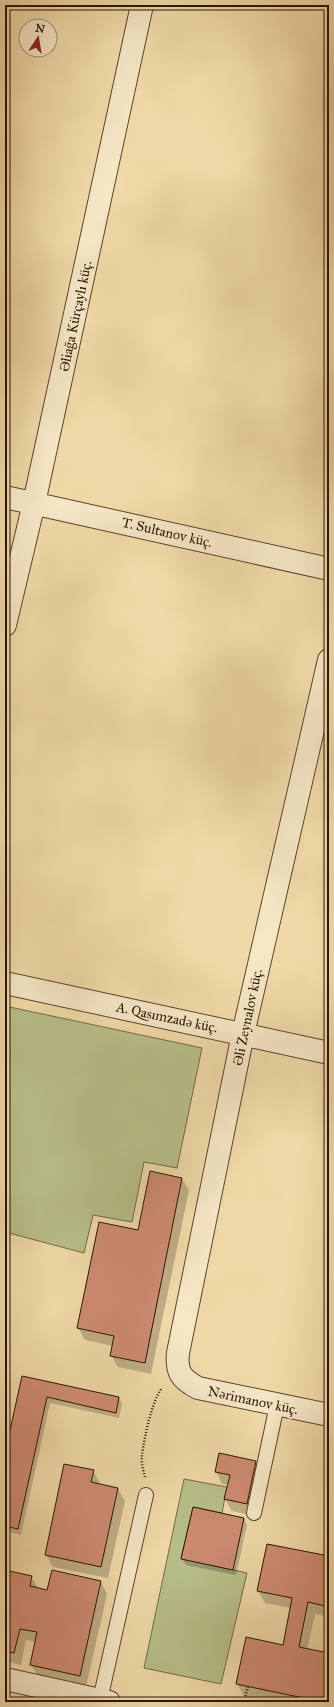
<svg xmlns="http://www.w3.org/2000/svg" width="334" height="1707" font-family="'IM FELL Great Primer',serif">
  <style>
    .green { fill: #b8bf89; stroke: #726a44 }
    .shadow { fill: #0003 }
    .building { fill: #ce8b72; stroke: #2b1400 }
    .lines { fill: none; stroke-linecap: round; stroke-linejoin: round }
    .lane-casing { stroke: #5c452a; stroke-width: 16 }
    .street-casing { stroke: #5c452a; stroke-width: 24 }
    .path { stroke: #2b1400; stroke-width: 2.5; stroke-dasharray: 1 2; stroke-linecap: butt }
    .lane { stroke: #f5e6c6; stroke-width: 14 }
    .street { stroke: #f5e6c6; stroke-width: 22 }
    .labels { text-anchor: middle; stroke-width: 4; stroke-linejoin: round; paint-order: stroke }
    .street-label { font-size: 14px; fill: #2b1400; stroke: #f5e6c6 }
  </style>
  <rect width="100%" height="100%" fill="#f0d9a8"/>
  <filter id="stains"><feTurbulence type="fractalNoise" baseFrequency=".005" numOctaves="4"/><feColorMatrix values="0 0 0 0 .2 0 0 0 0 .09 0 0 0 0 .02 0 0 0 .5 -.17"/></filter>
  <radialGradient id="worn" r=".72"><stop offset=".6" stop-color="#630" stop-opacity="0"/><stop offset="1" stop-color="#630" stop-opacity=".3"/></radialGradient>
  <path class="green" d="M5,1006L202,1048L177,1168L144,1162L132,1222L93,1215L84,1253L5,1232Z
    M184,1479L227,1487L222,1513L193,1507L181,1558L247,1573L221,1684L144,1668Z"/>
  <path class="shadow" d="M182,1179L189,1190L151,1374L118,1367L111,1355L113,1346L85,1340L78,1328L138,1231Z
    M5,1338L11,1348L5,1368Z
    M23,1377L119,1398L122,1404L119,1418L50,1403L21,1535L5,1531V1457Z
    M219,1454L256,1462L263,1474L254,1516L232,1511L225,1499L229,1485L222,1484L216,1472Z
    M93,1471L100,1483V1485L118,1489L125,1501L108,1578L53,1567L46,1555Z
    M244,1518L247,1525L236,1575L186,1565L182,1558Z
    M329,1557V1617L315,1614L307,1650L329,1654V1702H275L244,1696L237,1684L284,1646L291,1608L265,1603L258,1591Z
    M5,1571L31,1577L38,1588L48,1591L101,1582L107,1594L86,1687L38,1676L31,1665L36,1642L26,1640L21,1665L5,1661Z"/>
  <path class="building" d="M150,1171L182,1178L145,1363L110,1356L114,1336L77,1328L99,1222L138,1230Z
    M22,1376L119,1397L116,1413L47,1397L18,1529L5,1526V1453Z
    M219,1453L256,1461L247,1504L224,1499L230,1475L215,1472Z
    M64,1464L94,1470L91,1482L118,1488L101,1567L45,1555Z
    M193,1507L244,1518L233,1570L181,1559Z
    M267,1544L329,1556V1607L308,1602L299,1647L329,1653V1675L323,1702L236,1684L246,1637L283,1645L292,1598L257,1591Z
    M5,1570L32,1576L30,1586L47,1590L52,1570L101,1581L80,1676L30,1665L37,1632L20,1629L14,1653L5,1651Z"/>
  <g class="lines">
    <g class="lane-casing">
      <path id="lane" d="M254,1513L277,1405
        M100,1700L146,1495"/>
    </g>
    <g class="street-casing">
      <path id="street" d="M5,497L329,569
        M5,625L34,503L142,5
        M329,660L243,1034L178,1353C176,1372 181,1379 198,1388L329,1415
        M5,983L329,1053
        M5,1679L109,1702"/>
    </g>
    <path class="path" d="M145,1477C143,1470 141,1462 142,1455C144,1439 152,1400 162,1388
      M244,1702L248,1686"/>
    <use href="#lane" class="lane"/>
    <use href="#street" class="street"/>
  </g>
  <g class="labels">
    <g class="street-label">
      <text transform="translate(75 316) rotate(-78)" y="5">Əliağa Kürçaylı küç.</text>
      <text transform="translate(167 532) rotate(13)" y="5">T. Sultanov küç.</text>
      <text transform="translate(167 1017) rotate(12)" y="5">A. Qasımzadə küç.</text>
      <text transform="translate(247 1017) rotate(-78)" y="5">Əli Zeynalov küç.</text>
      <text transform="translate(253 1400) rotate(12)" y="5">Nərimanov küç.</text>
    </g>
  </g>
  <rect width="334" height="1707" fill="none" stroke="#f0d9a8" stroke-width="20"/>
  <rect x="6" y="6" width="322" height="1695" fill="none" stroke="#2b1400" stroke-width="2"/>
  <rect x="10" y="10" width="314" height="1687" fill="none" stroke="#2b1400"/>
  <g transform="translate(38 38) rotate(12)"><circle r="19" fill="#f5e6c6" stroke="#a49277"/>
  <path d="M0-3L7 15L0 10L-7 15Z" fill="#8f2418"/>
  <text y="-6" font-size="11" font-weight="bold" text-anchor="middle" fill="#2b1400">N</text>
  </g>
  <rect width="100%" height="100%" filter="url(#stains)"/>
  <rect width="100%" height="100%" fill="url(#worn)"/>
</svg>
